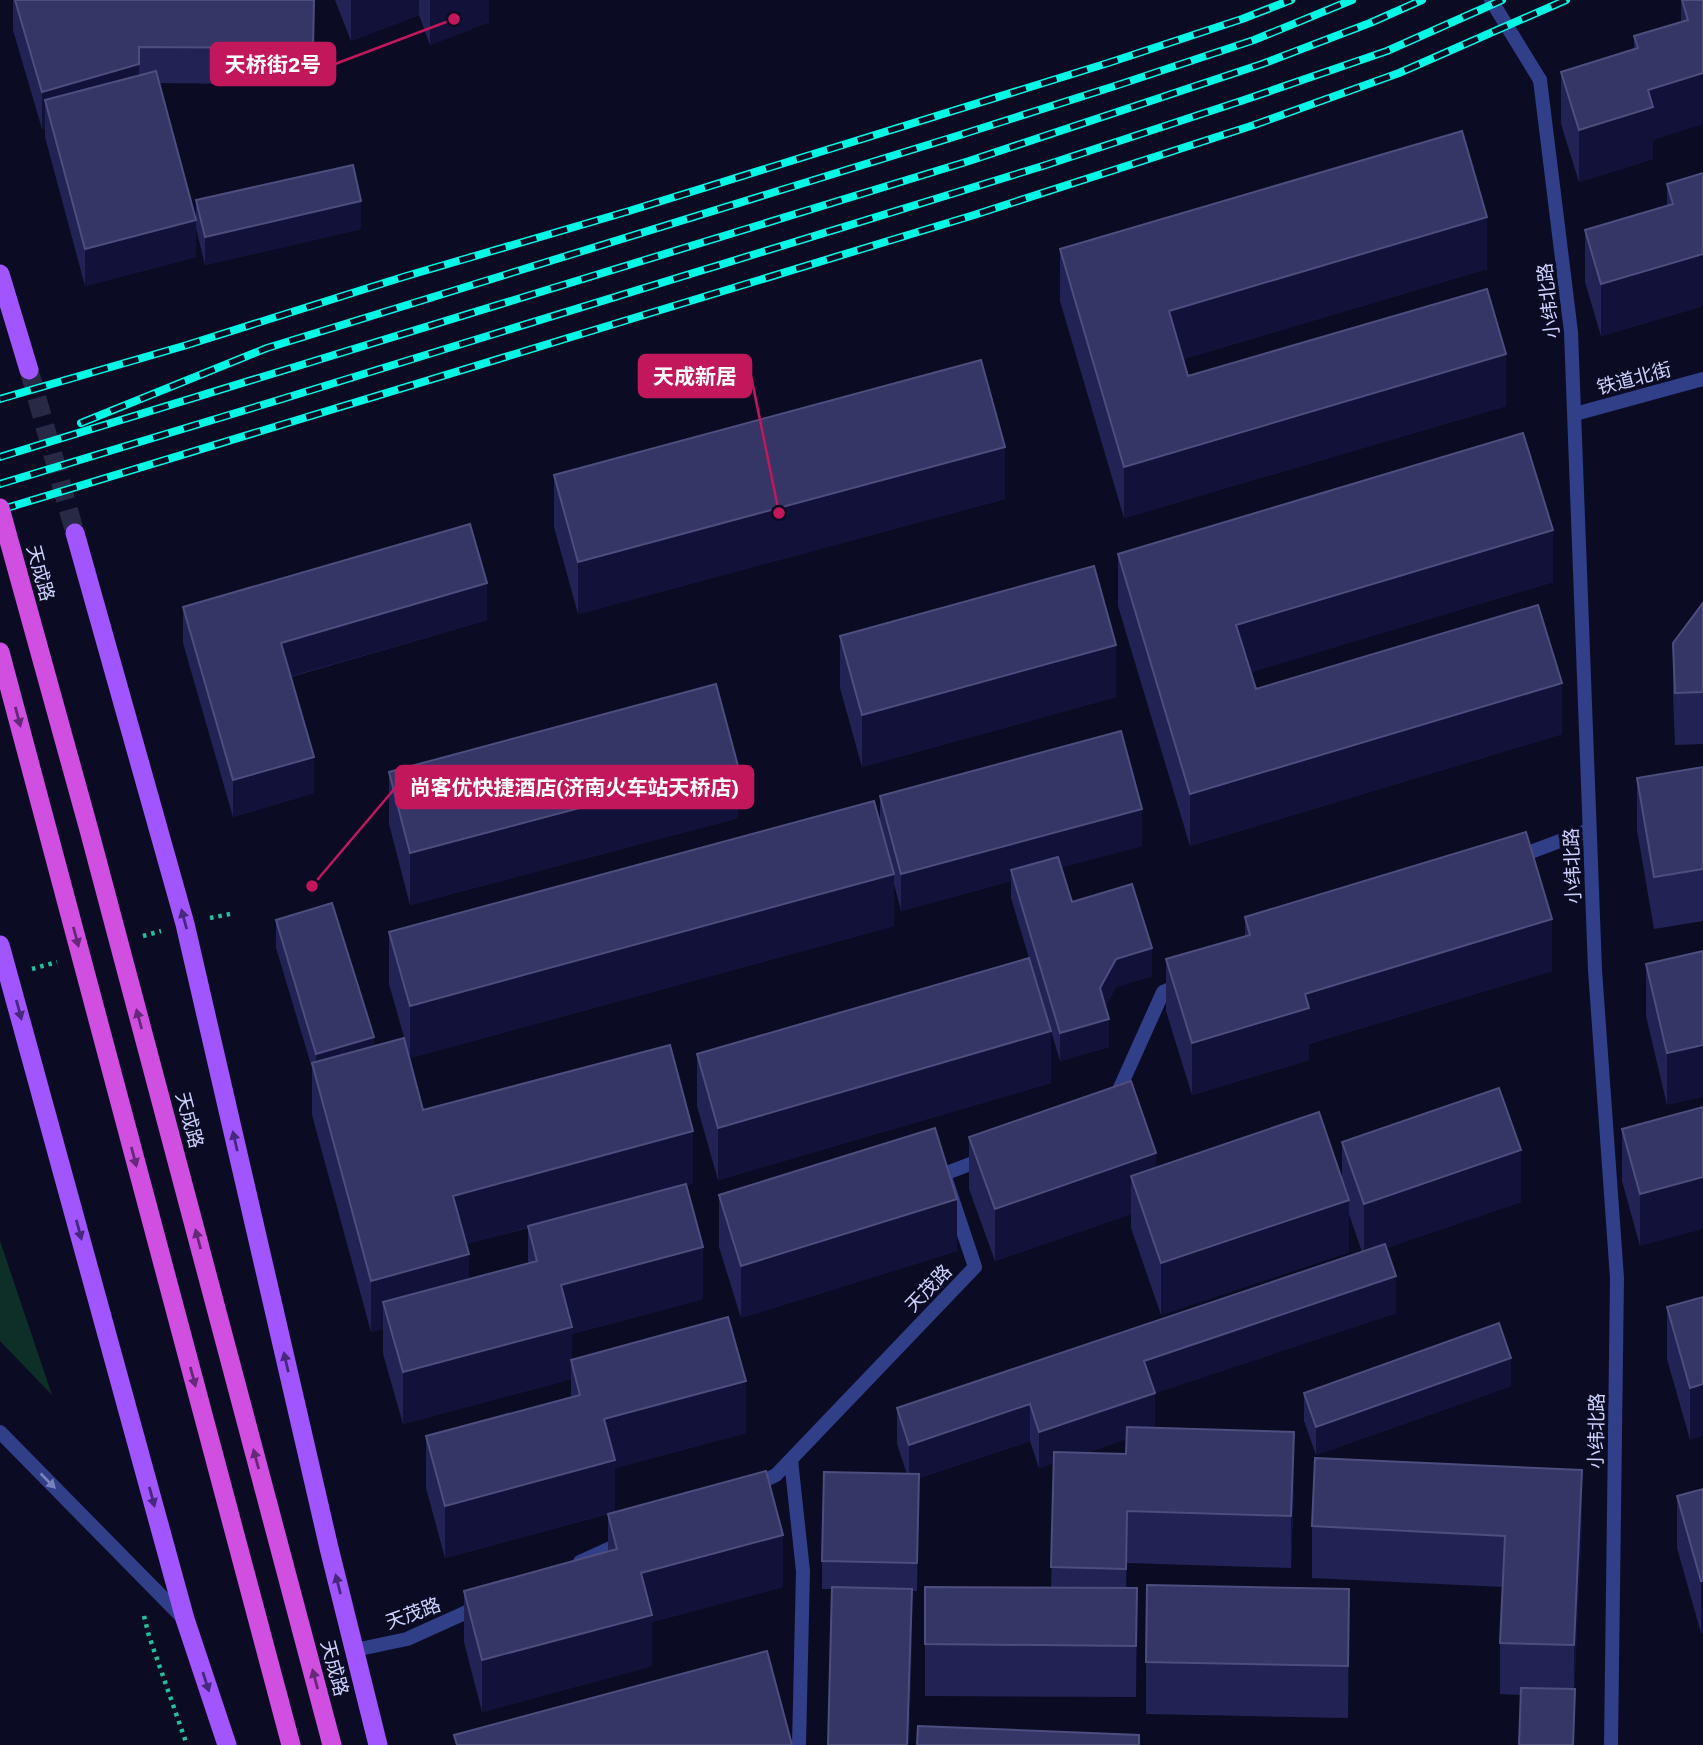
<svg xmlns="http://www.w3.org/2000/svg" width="1703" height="1745" font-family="'IBM Plex Sans','Noto Sans SC',sans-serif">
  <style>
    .green { fill: #0e2f27 }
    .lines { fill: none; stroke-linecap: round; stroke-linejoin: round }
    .primary-tunnel { stroke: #282a45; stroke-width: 19; stroke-dasharray: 19 10; stroke-linecap: butt }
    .path { stroke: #21c19a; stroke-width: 4.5; stroke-dasharray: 3.5 5; stroke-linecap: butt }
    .minor { stroke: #313e88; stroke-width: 14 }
    .tertiary { stroke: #313e88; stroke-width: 14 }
    .primary { stroke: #a055ff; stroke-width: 19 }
    .rail-casing { stroke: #00f9e5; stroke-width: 8 }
    .rail { stroke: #0b0c24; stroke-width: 5; stroke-dasharray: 16; stroke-linecap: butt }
    .trunk-bridge { stroke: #d04fe0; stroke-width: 19 }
    .wall { fill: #232254; fill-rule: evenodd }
    .shaded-wall { fill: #121139 }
    .building { fill: #353566; stroke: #4d4e7e; stroke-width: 2 }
    .oneway { fill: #642a79 }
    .oneway2 { fill: #47297c }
    .oneway3 { fill: #7881be }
    .labels { text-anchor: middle; stroke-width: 7; stroke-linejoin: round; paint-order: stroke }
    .street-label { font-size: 19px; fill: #ced2ff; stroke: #0b0c24 }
    .leader { fill: none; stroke: #c2185b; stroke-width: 2.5 }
    .callout-dot { fill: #c2185b; stroke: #0b0c24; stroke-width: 2.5 }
    .callout { fill: #c2185b; stroke: #c2185b; stroke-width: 2.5 }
    .callout-label { font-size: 21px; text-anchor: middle; font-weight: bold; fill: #fff }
  </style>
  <rect width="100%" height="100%" fill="#0b0c24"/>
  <path class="green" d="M0,1241L52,1395L0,1341Z"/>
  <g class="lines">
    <path class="primary-tunnel" d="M29,370L75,533"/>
    <path class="path" d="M210,918L230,914
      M143,936L161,931
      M32,969L57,962
      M144,1616L149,1636L187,1745"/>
    <path class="minor" d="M1491,0L1540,80
      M1575,414L1703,379
      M1515,858L1589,830
      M1114,1101L1163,992L1182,984
      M0,1432L183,1618
      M791,1460L803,1571L799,1745
      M753,1486L776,1475L975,1267L944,1174L986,1158
      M580,1562L622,1543
      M355,1650L407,1639L478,1607"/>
    <path class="tertiary" d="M1540,80L1571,332L1595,970L1617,1278L1611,1745"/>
    <path class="primary" d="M0,274L29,370
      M75,533L185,924L329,1548L378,1745
      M0,945L185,1619L227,1745"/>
    <g class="rail-casing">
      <path id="rail" d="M0,399L187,345L403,277L629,211L1108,63L1242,19L1291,0
        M81,423L267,348L960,135L1115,86L1254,40L1352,0
        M0,457L969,161L1262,64L1370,23L1422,0
        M0,484L282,399L1046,165L1244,100L1387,51L1502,0
        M0,510L974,215L1254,125L1399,73L1566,0"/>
    </g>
    <use href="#rail" class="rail"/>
    <path class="trunk-bridge" d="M0,508L89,830L332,1745
      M0,652L291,1745"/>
  </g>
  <path class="wall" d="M13,0H314L313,85L159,83L196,257L85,286L45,137V128L42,129L13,30Z
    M335,0H489V22L430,45L419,15L351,41Z
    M1681,0H1703L1653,140V159L1579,182L1561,124V72L1634,50V36L1681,22Z
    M1703,173V306L1601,336L1585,282V230L1667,206V184Z
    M196,200L361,229L205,265L196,228Z
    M1060,249L1487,269L1183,359L1188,376L1506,406L1124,518L1060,301Z
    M554,475L1005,499L578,614L554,527Z
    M1118,554L1553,582L1251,672L1256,689L1562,734L1190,846L1118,606Z
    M1703,603V744L1675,745L1673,695V643Z
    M183,607L487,620L291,677L314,793L233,817L183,643Z
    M840,636L1116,697L862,767L840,688Z
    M1703,767V921L1654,929L1637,830V778Z
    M389,772L738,818L410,905L389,824Z
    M880,796L1142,846L1062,867L1072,902L1152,976L1116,987L1105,1007L1109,1047L1060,1061L1036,980L1051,1083L718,1180L697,1106V1054L1029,958L1011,898V881L901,911L894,884V926L410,1058L389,984V932L880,823Z
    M1245,917L1552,971L1309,1044V1060L1192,1095L1166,1011V959L1245,936Z
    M276,920L423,1110L693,1183L686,1185L703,1299L572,1334V1360L746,1433L615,1468V1512L783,1587L652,1622V1666L482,1712L464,1642V1591L608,1552V1514L445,1558L426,1488V1436L571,1398V1379L403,1424L383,1354V1329L371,1332L312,1115V1068L276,948ZM528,1228V1264L469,1279L466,1244Z
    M1703,951L1667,1105L1646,1016V964Z
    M1703,1107L1640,1246L1622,1181V1129Z
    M969,1137L1156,1167L1342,1179V1142L1521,1202L1386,1248L1396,1313L1155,1393V1428L1294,1484L1291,1568L1127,1563L1126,1588H1137L1136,1697L925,1696V1587L1051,1588L1054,1463L1039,1468L1030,1441L919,1478L917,1591H912V1641L909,1745H828L832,1589H822V1561L907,1474L897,1444V1408L1362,1252L1349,1214V1252L1161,1315L1131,1228V1214L995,1261L969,1189ZM1126,1439V1454L1086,1453Z
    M719,1195L957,1251L741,1318L719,1247Z
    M1703,1297L1690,1440L1667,1359V1307Z
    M1511,1386L1316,1455L1304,1421V1393Z
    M1703,1489V1633H1701L1677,1548V1496Z
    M1582,1522L1574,1689L1575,1717L1521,1695L1500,1694V1643L1503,1587L1312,1578V1526Z
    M1349,1641L1348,1718L1146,1714V1662Z"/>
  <path class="shaded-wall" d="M351,0H419V15L351,41Z
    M430,0H489V22L430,45Z
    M139,64V101L45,100V128L42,129V92Z
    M1703,73V124L1653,140V159L1579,182V130L1648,90Z
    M361,201V229L205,265V237Z
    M1487,217V269L1169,363V311Z
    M196,220V257L85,286V249Z
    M1703,254V306L1601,336V284Z
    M1506,354V406L1124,518V467Z
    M1005,447V499L578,614V562Z
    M1553,530V582L1236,677V625Z
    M487,583V620L281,679V643Z
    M1116,645V697L862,767V715Z
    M1562,683V734L1190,846V794Z
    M314,757V793L233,817V780Z
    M738,766V818L410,905V853Z
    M1142,809V846L1014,880L1011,870V881L901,911V874Z
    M894,874V926L410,1058V1006Z
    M1552,919V971L1309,1044V1060L1192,1095V1043L1305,994Z
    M1152,948V976L1116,987L1100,1016V988L1116,959Z
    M1109,1019V1047L1060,1061V1033Z
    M1051,1031V1083L718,1180V1128Z
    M374,1037V1065L316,1078V1054Z
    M1703,1045V1097L1667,1105V1053Z
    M693,1131V1183L453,1248V1196Z
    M1521,1150V1202L1364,1256V1204Z
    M1156,1153V1205L1131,1176V1214L995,1261V1209Z
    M1703,1177V1229L1640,1246V1194Z
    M957,1199V1251L741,1318V1266Z
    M1349,1200V1252L1161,1315V1263Z
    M703,1247V1299L572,1334V1367L571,1360V1379L403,1424V1372L561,1285Z
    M469,1254V1306L383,1302V1329L371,1332V1281Z
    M1396,1276V1313L1155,1393V1430L1039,1468V1432L1144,1361Z
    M1511,1358V1386L1316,1455V1427Z
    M746,1381V1433L615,1468V1512L445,1558V1506L604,1419Z
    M1703,1384V1436L1690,1440V1388Z
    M1030,1404V1441L919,1478L917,1591V1563L909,1481V1445Z
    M1294,1432V1484L1291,1568V1516Z
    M1582,1470V1522L1574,1697V1645Z
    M1127,1511V1563L1126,1621V1569Z
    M783,1535V1587L652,1622V1666L482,1712V1660L641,1573Z
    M1701,1581H1703V1633H1701Z
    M912,1589V1641L909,1745H907Z
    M1349,1589V1641L1348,1718V1666Z"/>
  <path class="building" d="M15,0H314L313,48L139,47V64L42,92Z
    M1682,0H1703V73L1648,90L1653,107L1579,130L1561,72L1638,48L1634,36L1688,20Z
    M156,71L196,220L85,249L45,100Z
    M1462,131L1487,217L1169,311L1188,376L1487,289L1506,354L1124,467L1060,249Z
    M353,165L361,201L205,237L196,200Z
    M1703,173V254L1601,284L1585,230L1673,204L1667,184Z
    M981,360L1005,447L578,562L554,475Z
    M1523,433L1553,530L1236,625L1256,689L1538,605L1562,683L1190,794L1118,554Z
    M470,524L487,583L281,643L314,757L233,780L183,607Z
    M1094,566L1116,645L862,715L840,636Z
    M1703,603V692L1675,693L1673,643Z
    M716,684L738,766L410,853L389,772Z
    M1121,731L1142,809L901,874L880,796Z
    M1703,767V869L1654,877L1637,778Z
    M874,801L894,874L410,1006L389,932Z
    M1526,832L1552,919L1305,994L1309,1008L1192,1043L1166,959L1250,935L1245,917Z
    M1058,857L1072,902L1132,884L1152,948L1116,959L1100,988L1109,1019L1060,1033L1011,870Z
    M332,903L374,1037L316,1054L276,920Z
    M1703,951V1045L1667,1053L1646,964Z
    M1029,958L1051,1031L718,1128L697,1054Z
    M404,1038L423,1110L670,1045L693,1131L453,1196L469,1254L371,1281L312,1063Z
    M1131,1081L1156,1153L995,1209L969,1137Z
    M1499,1088L1521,1150L1364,1204L1342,1142Z
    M1703,1107V1177L1640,1194L1622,1129Z
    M1319,1112L1349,1200L1161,1263L1131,1176Z
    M935,1128L957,1199L741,1266L719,1195Z
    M686,1184L703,1247L561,1285L572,1327L403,1372L383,1302L537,1261L528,1226Z
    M1385,1244L1396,1276L1144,1361L1155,1393L1039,1432L1030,1404L909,1445L897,1408Z
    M1703,1297V1384L1690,1388L1667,1307Z
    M728,1317L746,1381L604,1419L615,1460L445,1506L426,1436L580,1395L571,1360Z
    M1499,1323L1511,1358L1316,1427L1304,1393Z
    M1127,1427L1294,1432L1291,1516L1127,1511L1126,1569L1051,1567L1054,1452L1126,1454Z
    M1315,1458L1582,1470L1574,1645L1500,1643L1505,1536L1312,1526Z
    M766,1471L783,1535L641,1573L652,1615L482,1660L464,1591L617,1549L608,1514Z
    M824,1472L919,1474L917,1563L822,1561Z
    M1703,1489V1581H1701L1677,1496Z
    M1147,1585L1349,1589L1348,1666L1146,1662Z
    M832,1587L912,1589L907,1745H828Z
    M925,1587L1137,1588L1136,1646L925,1644Z
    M767,1651L792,1745H457L454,1735Z
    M1521,1688L1575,1689L1573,1745H1519Z
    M918,1726L1139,1735V1745H917Z"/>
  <defs><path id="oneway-solid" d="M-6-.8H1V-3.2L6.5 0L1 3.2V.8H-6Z" transform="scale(1.75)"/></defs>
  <g class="oneway">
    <use href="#oneway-solid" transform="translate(18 717) rotate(75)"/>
    <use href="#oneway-solid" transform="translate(76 937) rotate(75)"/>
    <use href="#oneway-solid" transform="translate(139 1019) rotate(-105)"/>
    <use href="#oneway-solid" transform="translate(134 1157) rotate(75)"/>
    <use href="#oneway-solid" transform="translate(198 1239) rotate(-105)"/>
    <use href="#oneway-solid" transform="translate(193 1377) rotate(75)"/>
    <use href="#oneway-solid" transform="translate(256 1459) rotate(-105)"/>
    <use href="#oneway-solid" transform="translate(315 1679) rotate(-105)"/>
  </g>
  <g class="oneway2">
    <use href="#oneway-solid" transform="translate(184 919) rotate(-105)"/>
    <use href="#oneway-solid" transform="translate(19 1010) rotate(75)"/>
    <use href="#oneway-solid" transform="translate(235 1141) rotate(-103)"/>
    <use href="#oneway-solid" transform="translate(79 1230) rotate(75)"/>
    <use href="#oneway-solid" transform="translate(286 1362) rotate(-103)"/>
    <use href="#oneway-solid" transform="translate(152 1497) rotate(75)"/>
    <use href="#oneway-solid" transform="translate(338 1584) rotate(-104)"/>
    <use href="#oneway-solid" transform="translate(206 1682) rotate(72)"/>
  </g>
  <use class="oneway3" href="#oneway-solid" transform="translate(48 1481) rotate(45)"/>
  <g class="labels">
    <g class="street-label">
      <text transform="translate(1548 301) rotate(-96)" y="7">小纬北路</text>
      <text transform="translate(1634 378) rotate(-15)" y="7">铁道北街</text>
      <text transform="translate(41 573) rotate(75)" y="7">天成路</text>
      <text transform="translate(1572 866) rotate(-92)" y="7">小纬北路</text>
      <text transform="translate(190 1120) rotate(75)" y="7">天成路</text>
      <text transform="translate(928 1288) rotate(-46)" y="7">天茂路</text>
      <text transform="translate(1596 1431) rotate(-89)" y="7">小纬北路</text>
      <text transform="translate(413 1613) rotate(-20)" y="7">天茂路</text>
      <text transform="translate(335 1668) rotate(75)" y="7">天成路</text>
    </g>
  </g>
  <path class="leader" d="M454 19L335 64M779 513L751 376M312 886L396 787"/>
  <g class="callout-dot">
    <circle cx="454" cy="19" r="7"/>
    <circle cx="779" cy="513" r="7"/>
    <circle cx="312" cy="886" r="7"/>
  </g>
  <g class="callout">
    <rect x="211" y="43" width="124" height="42" rx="7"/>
    <rect x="639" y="355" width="112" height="42" rx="7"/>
    <rect x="396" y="766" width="357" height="42" rx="7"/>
  </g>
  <g class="callout-label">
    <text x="273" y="72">天桥街2号</text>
    <text x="695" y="384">天成新居</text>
    <text x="574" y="795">尚客优快捷酒店(济南火车站天桥店)</text>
  </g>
</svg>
